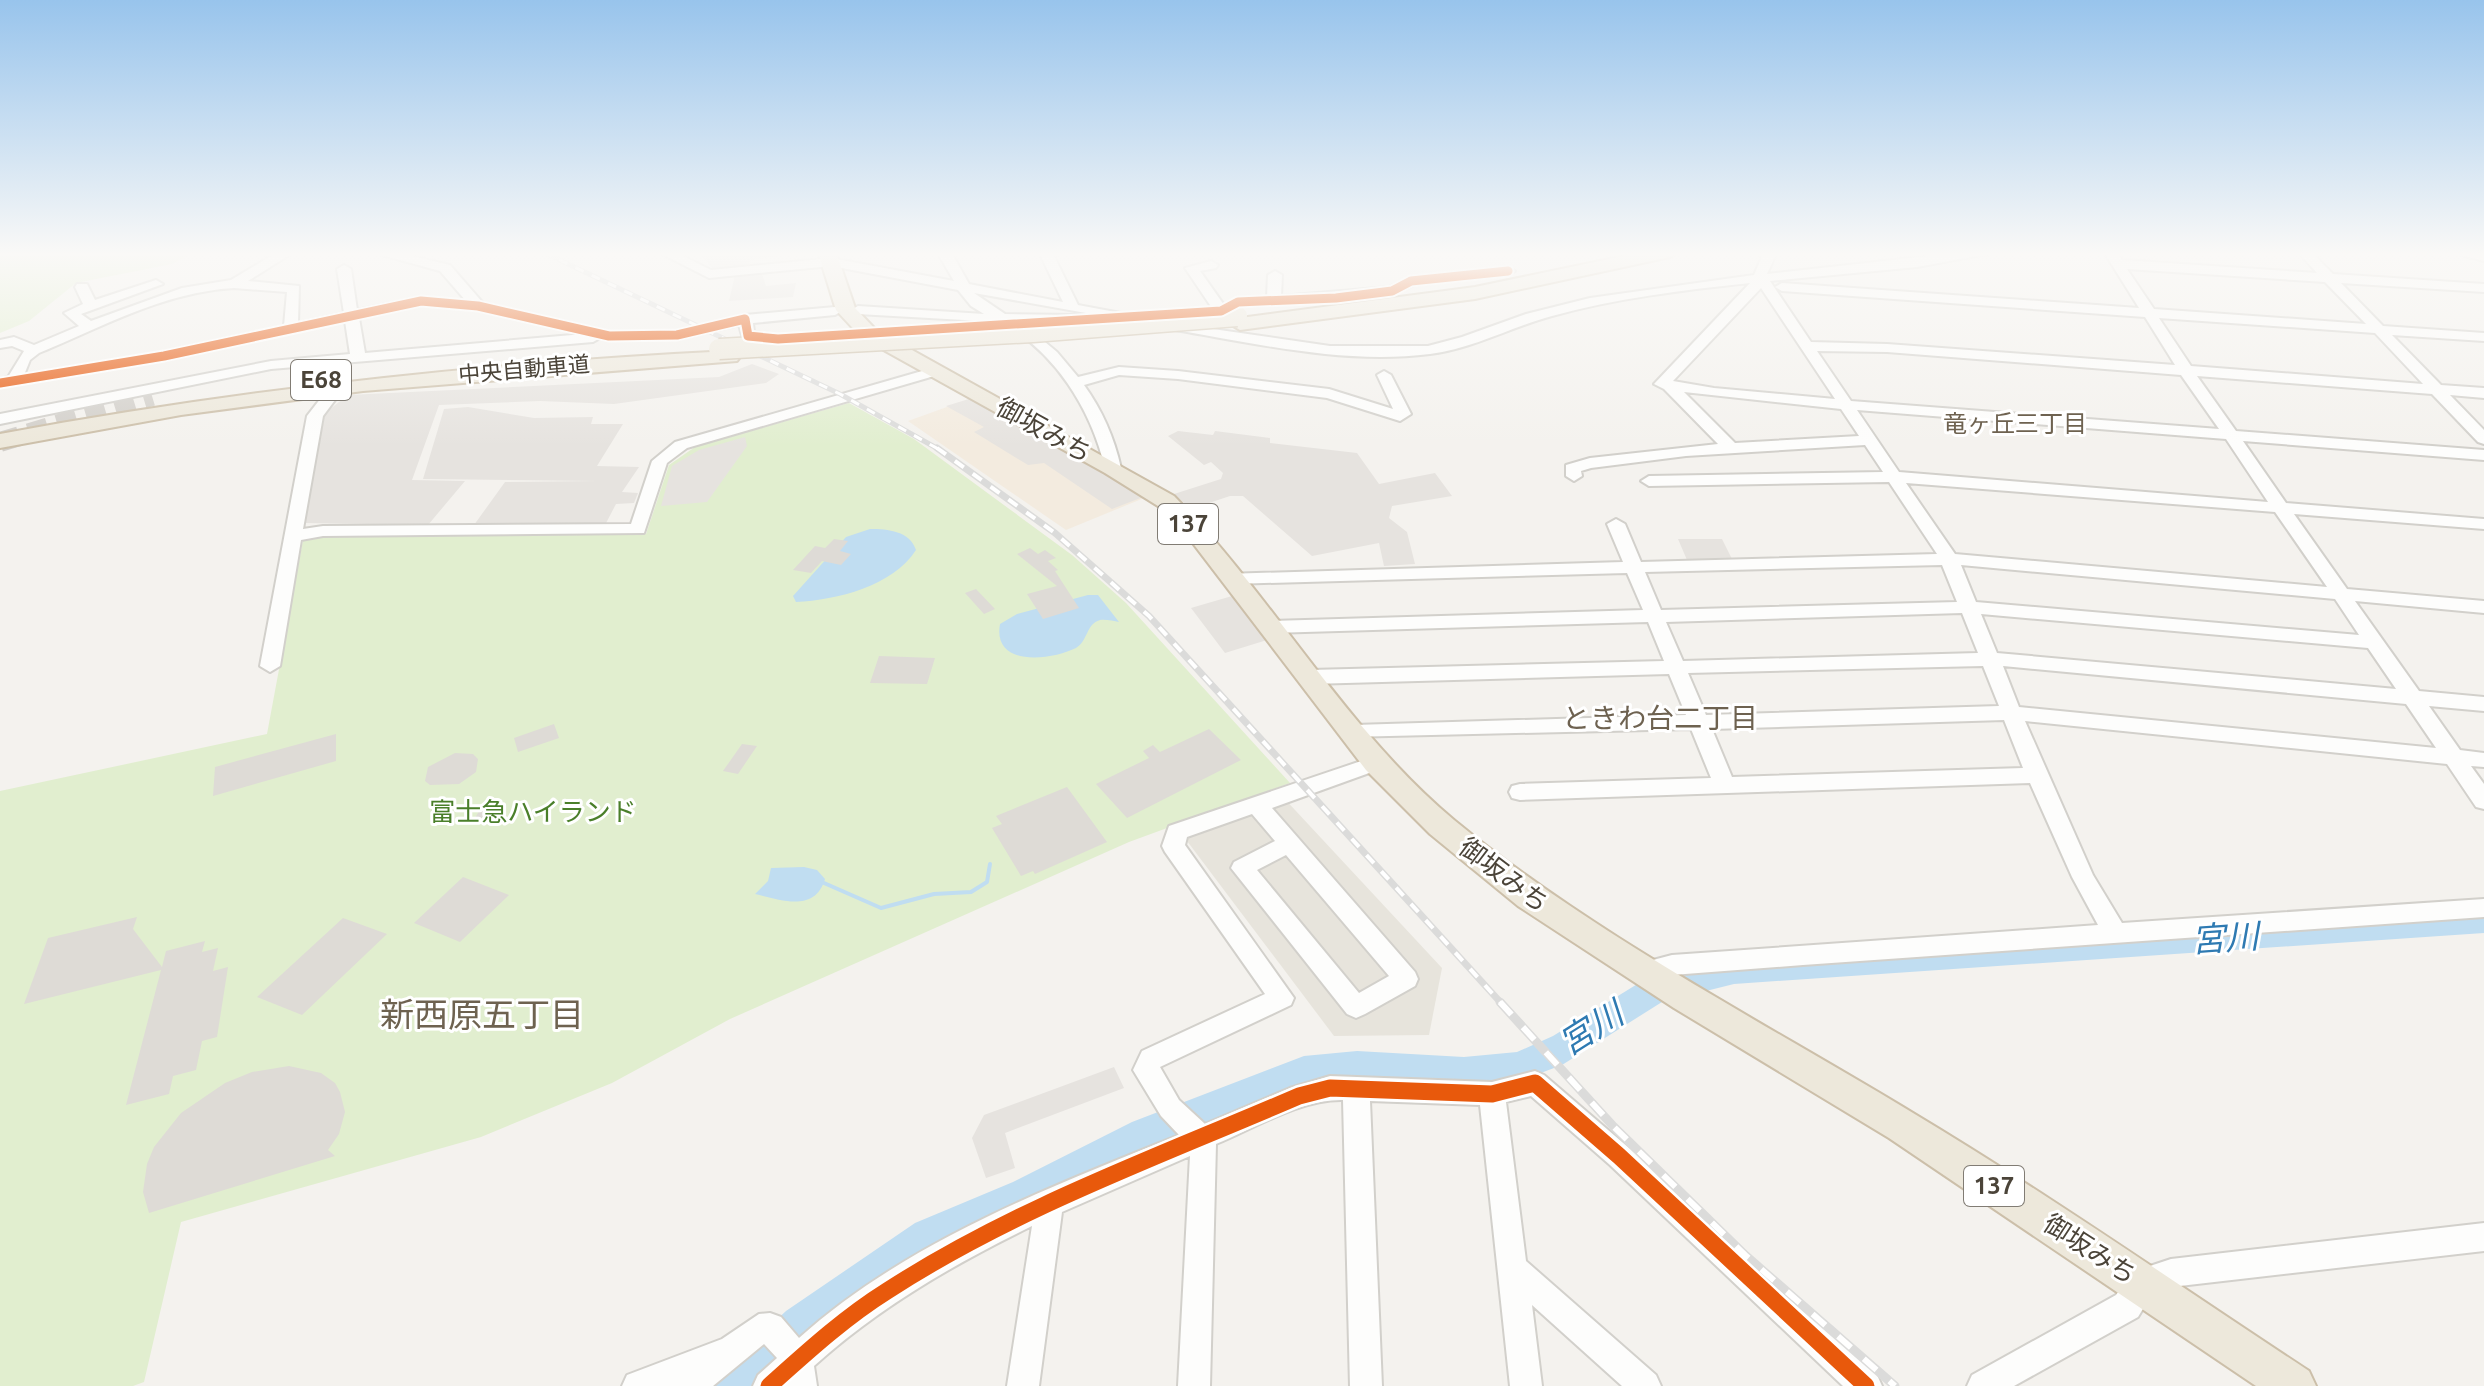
<svg xmlns="http://www.w3.org/2000/svg" width="2484" height="1386" font-family="Ubuntu,'Noto Sans JP',sans-serif">
  <style>
    .residential { fill: #e7e4dc }
    .commercial { fill: #f3ebdf }
    .green { fill: #e1eecf }
    .parking { fill: #e6e3df }
    .water { fill: #c0ddf1 }
    .lines { fill: none; stroke-linecap: round; stroke-linejoin: round }
    .stream { stroke: #c0ddf1; stroke-width: 4 }
    .river { fill: #c0ddf1; fill-rule: evenodd }
    .building { fill: #dedbd6 }
    .minor-tunnel { stroke: #d2cfca; stroke-width: 14; stroke-dasharray: 14 7; stroke-linecap: butt }
    .highway-tunnel { stroke: #d2cfca; stroke-width: 20; stroke-dasharray: 20 10; stroke-linecap: butt }
    .minor-casing { stroke: #d2d0cb; stroke-width: 4 }
    .highway-casing { stroke: #ccbfa9; stroke-width: 4 }
    .minor { fill: #fdfdfc; fill-rule: evenodd }
    .highway { fill: #ede8db; fill-rule: evenodd }
    .rail-far2-casing { stroke: #dbdbda; stroke-width: 5 }
    .rail-far1-casing { stroke: #dbdbda; stroke-width: 7 }
    .rail-casing { stroke: #dbdbda; stroke-width: 9 }
    .rail-far2 { stroke: #fff; stroke-width: 3; stroke-dasharray: 9; stroke-linecap: butt }
    .rail-far1 { stroke: #fff; stroke-width: 4; stroke-dasharray: 11; stroke-linecap: butt }
    .rail { stroke: #fff; stroke-width: 6; stroke-dasharray: 17; stroke-linecap: butt }
    .highway-bridge-casing { stroke: #ccbfa9; stroke-width: 23; stroke-linecap: butt }
    .highway-bridge { stroke: #ede8db; stroke-width: 20 }
    .cycleway-far1-casing { stroke: #fff; stroke-width: 13 }
    .cycleway-casing { stroke: #fff; stroke-width: 22 }
    .cycleway-far1 { stroke: #e8590c; stroke-width: 9 }
    .cycleway { stroke: #e8590c; stroke-width: 17 }
    .labels { text-anchor: middle; stroke-width: 6; stroke-linejoin: round; paint-order: stroke }
    .far-street-label { font-size: 22px; fill: #4b4439; stroke: #fff }
    .shield { fill: #fff; stroke: #817c74; stroke-width: 2 }
    .shield-label { font-size: 24px; font-weight: bold; fill: #4b4439 }
    .far-neighbourhood-label { font-size: 24px; fill: #6e6250; stroke: #fff }
    .street-label { font-size: 26px; fill: #4b4439; stroke: #fff }
    .park-label { font-size: 26px; fill: #4a7f2a; stroke: #fff }
    .neighbourhood-label { font-size: 28px; fill: #6e6250; stroke: #fff }
    .near-water-label { font-size: 34px; font-style: italic; fill: #2e7ab2; stroke: #fff }
    .near-neighbourhood-label { font-size: 34px; fill: #6e6250; stroke: #fff }
  </style>
  <rect width="100%" height="100%" fill="#f4f2ee"/>
  <path class="residential" d="M1282,796L1442,968L1429,1035L1334,1036L1184,837Z"/>
  <path class="commercial" d="M969,399L1143,497L1144,498L1066,530L908,421Z"/>
  <path class="green" d="M0,252H194L172,264L76,283L29,321L0,333Z
    M849,403L914,439L1072,555L1126,603L1290,783L1129,842L730,1019L612,1083L481,1137L181,1222L144,1382L133,1386H0V791L267,734L303,540L331,536L646,534L669,465L695,447Z"/>
  <path class="parking" d="M721,252L724,255L807,252L751,260L746,267L714,270L700,254Z
    M762,274L766,286L796,283L793,297L729,301L735,275Z
    M752,364L779,374L766,383L614,404L540,401L439,405L412,480L465,481L428,525L305,523L325,413L348,395L719,377Z
    M969,399L1125,485L1143,497L1112,509L1044,463L1028,465L974,432L984,427L946,406Z
    M468,407L534,418L593,417L591,424H623L597,466L639,467L622,492L638,493L634,503L616,504L605,525H474L505,482L597,481L423,479L444,409Z
    M1178,431L1213,435L1215,431L1270,438V443L1357,453L1379,484L1435,473L1452,496L1392,506L1389,518L1407,532L1415,564L1384,566L1379,543L1312,556L1243,496H1230L1191,509L1174,494L1221,479L1223,473L1211,462L1204,465L1168,436Z
    M745,437L747,446L707,502L661,506L672,466L699,450Z
    M1678,539H1722L1732,559L1687,560Z
    M1232,596L1267,640L1225,653L1191,608Z
    M1114,1067L1124,1088L1005,1133L1015,1168L986,1178L972,1138L984,1115Z"/>
  <path class="water" d="M870,529C888,529 910,531 916,550C893,586 837,600 796,602L793,596L846,537Z
    M1088,595H1098L1119,622C1114,621 1105,619 1100,620C1086,624 1088,641 1076,648C1052,660 992,668 1000,624L1017,614Z
    M804,867L817,870L825,879C815,913 781,900 755,894L768,881L771,868Z"/>
  <g class="lines">
    <path class="stream" d="M824,883L881,908L934,894L971,892L987,882L990,864"/>
    <path class="river" d="M2484,909V933L1734,984L1662,1002L1562,1065L1517,1082L1464,1087L1357,1081L1306,1086L1156,1144L1039,1206L941,1249L814,1339L764,1386H715L721,1372L786,1311L915,1223L1013,1182L1132,1122L1304,1056L1357,1051L1464,1057L1517,1052L1553,1036L1639,983L1686,968L1734,958Z"/>
  </g>
  <path class="building" d="M834,539L848,541L840,551L851,554L841,565L822,561L811,573L793,570L815,546L825,548Z
    M1030,548L1038,554L1045,550L1056,558L1048,561L1058,570L1055,571L1079,608L1043,619L1027,594L1057,586L1017,554Z
    M976,589L995,609L984,614L965,593Z
    M879,656L935,658L927,684L870,683Z
    M554,724L559,738L518,752L514,738Z
    M1209,729L1241,760L1127,818L1096,784L1149,758L1143,751L1153,745L1160,752Z
    M336,734V761L213,796L215,767Z
    M742,744L757,746L738,774L723,771Z
    M455,753L473,754L478,759L476,772L459,784L430,785L425,781L428,767Z
    M1067,787L1107,842L1035,874L1033,871L1021,876L992,828L1002,824L996,816Z
    M496,803L505,807L500,817L484,822L475,818L481,808Z
    M463,877L509,895L460,942L414,923Z
    M137,917L133,929L162,967L166,951L205,941L202,952L218,948L213,971L228,967L217,1037L202,1041L196,1070L173,1076L169,1094L126,1105L161,970L24,1004L48,938Z
    M343,918L387,934L302,1015L257,997Z
    M289,1066L321,1073L335,1083L340,1092L345,1112L339,1134L328,1150L335,1156L149,1213L143,1192L147,1164L154,1147L181,1113L225,1083L252,1072Z"/>
  <g class="lines">
    <path class="minor-tunnel" d="M333,392L335,366"/>
    <path class="highway-tunnel" d="M0,442L152,396"/>
    <g class="minor-casing">
      <path id="minor" d="M278,252H294L248,281L299,286L298,323L344,313L337,269L344,265L351,269L357,310L421,297L466,301L440,271L371,252H395L450,265L483,303L609,332L677,331L745,315L835,307L842,311L835,315L753,323L754,332L784,336V342L779,343L743,339L739,325L677,339L600,338L593,342L271,369L0,424V414L271,361L350,354L345,321L164,360L0,387V379L8,377L24,351L12,346L0,348V340L14,337L34,345L79,326L64,313L83,304L75,287L77,284H87L95,300L156,280L163,284L81,314L91,321L182,288L231,280ZM234,288L287,292L284,326L164,352L24,375L30,360L39,353C102,327 164,292 234,288ZM421,305L478,310L584,334L365,353L359,318Z
        M658,252H675L711,270L831,258L954,281L937,252H951L969,284L1063,302L1039,252H1052L1078,305L1142,317V323L974,293L1005,314L1079,315L1081,318L1074,322H1021L1057,352L1078,377L1119,367L1178,371L1329,389L1393,409L1377,375L1384,371L1391,375L1411,414L1400,421L1327,398L1178,379L1119,375L1084,385C1102,410 1114,437 1121,468L1113,473L1105,468C1091,409 1055,351 1000,322L858,314L851,310L858,306L984,314L971,306L958,290L831,266L709,278Z
        M1764,252H1777L1767,274L1965,252H1998L1917,267L1770,281L1811,342L1887,344L2175,365L2145,317L1782,291L1775,287L1782,283L2139,308L2104,252H2117L2122,260L2317,273L2298,252H2311L2333,274L2484,284V292L2341,283L2383,326L2484,333V341L2392,335L2441,385L2484,388V398L2450,395L2484,430V444L2478,442L2432,394L2197,376L2236,431L2484,450V460L2243,441L2286,503L2484,519V529L2294,514L2347,589L2484,601V613L2355,601L2419,691L2484,697V711L2429,706L2460,750L2484,753V767L2471,766L2484,784V809L2476,807L2447,764L2025,721L2093,875L2122,923L2484,899V917L1803,965L1672,975L1643,982L1634,979L1631,972L1634,965L1672,955L2098,925L2072,877L2030,783L1520,800L1512,798L1509,792L1512,786L1520,784L1711,778L1691,729L1347,737L1344,732L1347,727L1354,725L1686,715L1669,674L1310,684L1300,677L1310,670L1664,661L1648,622L1271,633L1262,627L1271,621L1643,610L1627,573L1231,584L1222,578L1225,574L1623,562L1607,524L1616,519L1625,524L1641,562L1937,554L1889,482L1649,486L1641,481L1649,476L1883,472L1865,445L1686,456L1591,468L1581,471L1582,476L1574,481L1566,476V465L1590,458L1718,444L1664,389L1654,384L1750,283C1684,290 1617,298 1552,316C1511,327 1472,349 1430,354C1343,365 1254,343 1169,329L1162,325L1164,322L1330,346H1428L1462,337L1526,314L1590,298L1754,275ZM2127,269L2325,282L2366,324L2154,309ZM1761,288L1835,399L1714,388L1673,381ZM2159,318L2375,333L2423,384L2191,366ZM1817,351L1887,352L2181,375L2219,429L1851,401ZM1684,392L1841,409L1859,436L1735,443ZM1857,410L2226,439L2268,502L1899,472ZM1906,483L2275,512L2327,587L1955,554ZM1942,565L1957,602L1661,610L1645,572ZM1961,565L2335,599L2359,635L1976,602ZM1962,613L1978,653L1683,661L1666,622ZM1981,614L2368,648L2396,689L1997,653ZM1983,666L1999,706L1706,715L1688,673ZM2003,666L2406,704L2436,748L2019,707ZM2004,720L2023,768L1732,777L1712,729Z
        M2460,252L2484,253V261L2461,255Z
        M1211,261L1218,265L1216,268L1200,271L1224,305L1238,298L1267,297L1268,275L1275,271L1282,275L1281,296L1389,287L1411,277L1508,267L1515,271L1508,275L1414,285L1392,295L1336,302L1241,306L1233,312L1206,317L1199,313L1212,308L1185,268Z
        M936,367L943,371L941,374L687,448L667,463L644,533L323,536L301,540L280,666L270,672L260,666L307,416L328,389L333,387L341,392L323,416L303,529L323,526L631,524L652,461L675,442Z
        M1376,756L1383,758L1387,763L1383,768L1272,808L1415,972L1418,979L1415,986L1365,1014L1356,1018L1347,1014L1231,868L1234,862L1275,841L1252,814L1187,837L1185,845L1294,998L1291,1005L1160,1067L1179,1100L1205,1124L1290,1088L1330,1076L1492,1082L1535,1071L1544,1075L1629,1148L1877,1375L1882,1386H1843L1610,1165L1531,1096L1506,1102L1526,1261L1656,1375L1661,1386H1622L1532,1305L1542,1386H1510L1480,1105L1370,1101L1382,1386H1350L1343,1100C1300,1099 1255,1128 1216,1144L1210,1386H1178L1190,1156L1062,1212L1039,1386H1007L1032,1226C954,1264 878,1308 814,1366L817,1386H753L758,1375L777,1358L764,1344L713,1386H622L627,1375L722,1339L759,1314L770,1313L781,1317L799,1338C906,1242 1048,1188 1179,1135L1161,1116L1133,1070L1142,1051L1265,994L1165,852L1162,846L1169,826ZM1286,855L1389,976L1359,993L1257,870Z
        M2484,1223V1251L2171,1287L2152,1294L2138,1317L2014,1386H1967L1972,1375L2116,1295L2132,1272L2171,1259Z"/>
    </g>
    <g class="highway-casing">
      <path id="highway" d="M818,252H836L855,308L876,330L1174,496C1274,598 1344,728 1454,820C1595,936 1758,1019 1913,1113C2048,1194 2178,1285 2309,1371L2316,1386H2256L1889,1138L1674,1008L1518,906L1430,834L1366,770L1192,542L1158,506L1105,473L862,338L836,310Z
        M1643,252H1679L1670,257L1475,299L1240,330L1230,324L1240,318L1475,287Z
        M730,351L737,353L740,357L737,361L363,391L181,415L0,448V434C242,389 484,363 730,351Z"/>
    </g>
    <use href="#minor" class="minor"/>
    <use href="#highway" class="highway"/>
    <g class="rail-far2-casing">
      <path id="rail-far2" d="M543,252L840,394L940,450"/>
    </g>
    <g class="rail-far1-casing">
      <path id="rail-far1" d="M937,448L1055,533L1149,616L1502,1004"/>
    </g>
    <g class="rail-casing">
      <path id="rail" d="M1500,1002L1614,1127L1745,1255L1895,1386"/>
    </g>
    <use href="#rail-far2" class="rail-far2"/>
    <use href="#rail-far1" class="rail-far1"/>
    <use href="#rail" class="rail"/>
    <g class="highway-bridge-casing">
      <path id="highway-bridge" d="M719,349L1033,332L1237,316"/>
    </g>
    <use href="#highway-bridge" class="highway-bridge"/>
    <g class="cycleway-far1-casing">
      <path id="cycleway-far1" d="M0,383L164,356L421,301L478,306L609,336L677,335L745,319L748,336L778,339L1221,311L1238,302L1336,298L1392,291L1411,281L1508,271"/>
    </g>
    <g class="cycleway-casing">
      <path id="cycleway" d="M769,1386C807,1352 844,1318 887,1291C1015,1208 1160,1156 1299,1096L1330,1088L1492,1094L1535,1083L1619,1156L1866,1386"/>
    </g>
    <use href="#cycleway-far1" class="cycleway-far1"/>
    <use href="#cycleway" class="cycleway"/>
  </g>
  <linearGradient id="sky" x2="0" y2="1"><stop stop-color="#98c4ec"/><stop offset="0.57" stop-color="#faf9f7"/><stop offset="1" stop-color="#faf9f7" stop-opacity="0"/></linearGradient>
  <rect width="2484" height="446" fill="url(#sky)"/>
  <g class="labels">
    <g class="far-street-label">
      <text transform="translate(524 369) rotate(-5)" y="8">中央自動車道</text>
    </g>
    <g class="shield">
      <rect x="291" y="360" width="60" height="40" rx="6"/>
      <rect x="1158" y="504" width="60" height="40" rx="6"/>
      <rect x="1964" y="1166" width="60" height="40" rx="6"/>
    </g>
    <g class="shield-label">
      <text x="321" y="388">E68</text>
      <text x="1188" y="532">137</text>
      <text x="1994" y="1194">137</text>
    </g>
    <g class="far-neighbourhood-label">
      <text x="2015" y="432">竜ヶ丘三丁目</text>
    </g>
    <g class="street-label">
      <text transform="translate(1044 430) rotate(29)" y="9">御坂みち</text>
      <text transform="translate(1504 875) rotate(37)" y="9">御坂みち</text>
      <text transform="translate(2090 1249) rotate(33)" y="9">御坂みち</text>
    </g>
    <g class="park-label">
      <text x="533" y="821">富士急ハイランド</text>
    </g>
    <g class="neighbourhood-label">
      <text x="1660" y="728">ときわ台二丁目</text>
    </g>
    <g class="near-water-label">
      <text transform="translate(2225 938) rotate(-4)" y="12">宮川</text>
      <text transform="translate(1591 1028) rotate(-32)" y="12">宮川</text>
    </g>
    <g class="near-neighbourhood-label">
      <text x="482" y="1027">新西原五丁目</text>
    </g>
  </g>
</svg>
